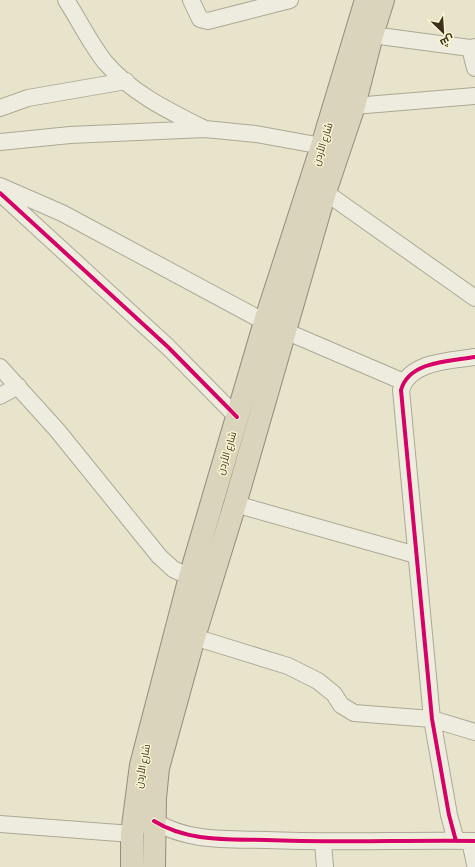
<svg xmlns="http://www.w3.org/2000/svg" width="475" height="867" font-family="Literata,Cairo,serif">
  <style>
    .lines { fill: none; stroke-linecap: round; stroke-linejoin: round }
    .minor-casing { stroke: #aca895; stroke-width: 18 }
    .highway-casing { stroke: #918d7b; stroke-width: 24 }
    .minor { stroke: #eeecde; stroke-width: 16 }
    .highway { stroke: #dad4bc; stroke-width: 22 }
    .cycleway-casing { stroke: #f9f4d0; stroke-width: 6 }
    .cycleway { stroke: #d6006c; stroke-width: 4 }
    .labels { text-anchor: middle; stroke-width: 3; stroke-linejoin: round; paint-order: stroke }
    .street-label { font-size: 10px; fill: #3b301c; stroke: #f9f4d0 }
  </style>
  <rect width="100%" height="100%" fill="#e7e4cb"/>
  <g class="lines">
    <g class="minor-casing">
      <path id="minor" d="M66,0C79,20 90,43 105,62C130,92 169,111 203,128
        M191,0L200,19L208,21L290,0
        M372,35L470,48L475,47
        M470,48L475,68
        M354,106L475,96
        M0,108L28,98L126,81
        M0,142L70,135L205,129L256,134L322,146
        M0,186L62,213L265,322
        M325,192L475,298
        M0,193L168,347L237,417
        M285,331L404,382
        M0,367L57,430L159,556L173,569L190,577
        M0,396L18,386
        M235,504L416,555
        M194,637L288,666L318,681L334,694L341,705L354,713L432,719L475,732
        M154,821C188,842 227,839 266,840C336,843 405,840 475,841
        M0,824L132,834
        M456,841L449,815L432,719L401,390C409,361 450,361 475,357
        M470,841L475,864
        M323,843L325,867"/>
    </g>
    <g class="highway-casing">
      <path id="highway" d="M132,867V834L141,765L190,577L265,322L322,146L366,0
        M154,867L155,798L158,768L194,637L235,504L325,192L354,106L372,35L383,0"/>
    </g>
    <use href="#minor" class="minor"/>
    <use href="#highway" class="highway"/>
    <g class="cycleway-casing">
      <path id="cycleway" d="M0,193L168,347L237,417
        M154,821C188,842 227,839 266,840C336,843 405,840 475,841
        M456,841L449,815L432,719L401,390C409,361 450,361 475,357"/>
    </g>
    <use href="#cycleway" class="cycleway"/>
  </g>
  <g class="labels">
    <g class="street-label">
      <text transform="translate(322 144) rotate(-72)" y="4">شارع الأردن</text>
      <text transform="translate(226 453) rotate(-73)" y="4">شارع الأردن</text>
      <text transform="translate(142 766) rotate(-79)" y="4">شارع الأردن</text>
    </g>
  </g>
  <g transform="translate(443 32) rotate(155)" stroke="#f9f4d0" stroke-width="3" paint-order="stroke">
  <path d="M0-3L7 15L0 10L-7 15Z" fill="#3b301c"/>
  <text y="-6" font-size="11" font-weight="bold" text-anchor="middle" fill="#3b301c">ش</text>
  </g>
</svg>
